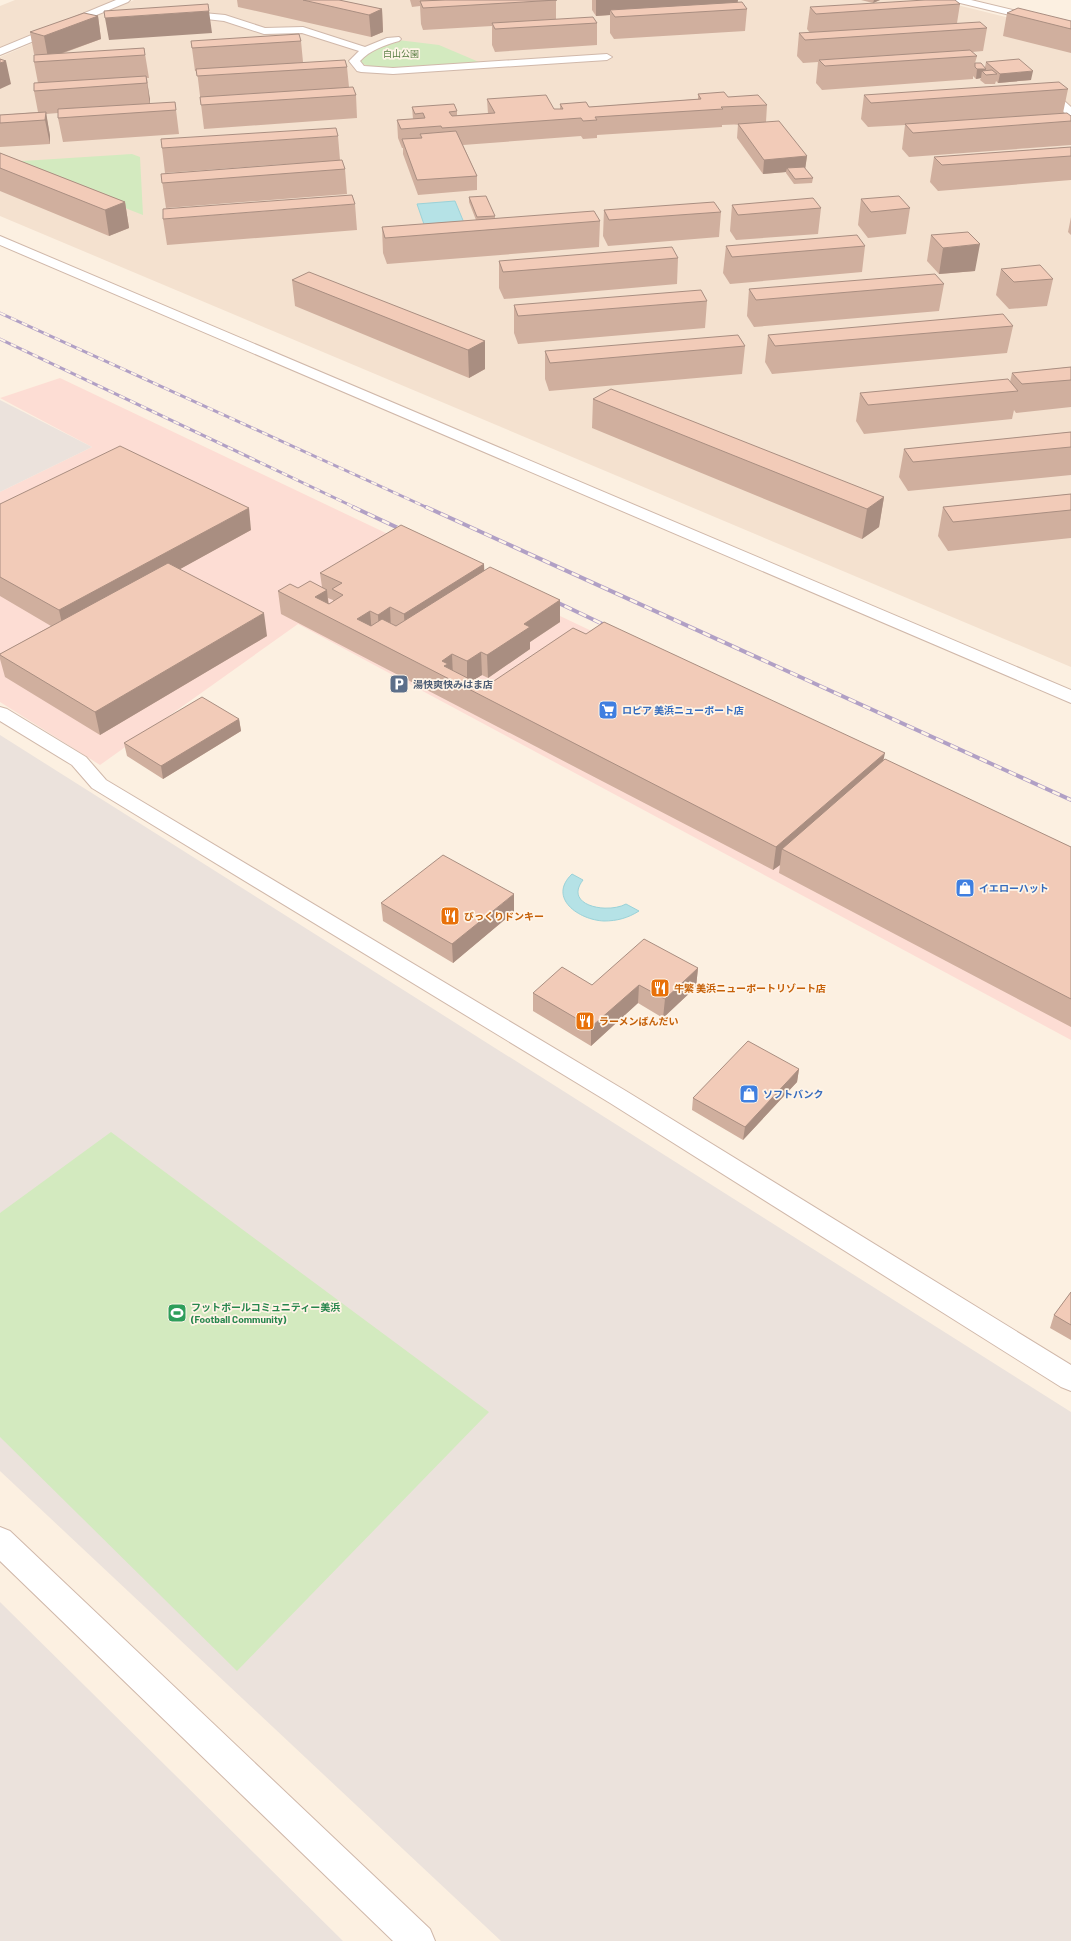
<svg xmlns="http://www.w3.org/2000/svg" width="1071" height="1941" font-family="Barlow,'Noto Sans JP',sans-serif">
  <style>
    .residential { fill: #f4e1cf }
    .commercial { fill: #fdddd4 }
    .industrial { fill: #ebe2dc }
    .green { fill: #d3eabf }
    .water { fill: #b5e2e6; stroke: #9bd2d8 }
    .lines { fill: none; stroke-linecap: round; stroke-linejoin: round }
    .pedestrian-casing { stroke: #d0b8aa; stroke-width: 2 }
    .minor-casing { stroke: #d0b8aa; stroke-width: 2 }
    .tertiary-casing { stroke: #d0b8aa; stroke-width: 2 }
    .pedestrian { fill: #fff; fill-rule: evenodd }
    .minor { fill: #fff; fill-rule: evenodd }
    .tertiary { fill: #fff; fill-rule: evenodd }
    .rail-far1-casing { stroke: #b1a0c5; stroke-width: 3 }
    .rail-casing { stroke: #b1a0c5; stroke-width: 4 }
    .rail-far1 { stroke: #fff4e7; stroke-width: 2; stroke-dasharray: 6; stroke-linecap: butt }
    .rail { stroke: #fff4e7; stroke-width: 2.5; stroke-dasharray: 8; stroke-linecap: butt }
    .wall { fill: #d0af9e; fill-rule: evenodd }
    .shaded-wall { fill: #a98e81 }
    .building { fill: #f2cbb8; stroke: #a98e81 }
    .labels { text-anchor: middle; stroke-width: 3.5; stroke-linejoin: round; paint-order: stroke }
    .far-park-label { font-size: 9px; fill: #547a3f; stroke: #fff4e7 }
    .service-label { font-size: 10px; font-weight: bold; fill: #4e5e75; stroke: #fff4e7; text-anchor: start }
    .shop-label { font-size: 10px; font-weight: bold; fill: #366cbe; stroke: #fff4e7; text-anchor: start }
    .food-label { font-size: 10px; font-weight: bold; fill: #c56008; stroke: #fff4e7; text-anchor: start }
    .leisure-label { font-size: 10px; font-weight: bold; fill: #27864d; stroke: #fff4e7; text-anchor: start }
  </style>
  <rect width="100%" height="100%" fill="#fcf0e1"/>
  <path class="residential" d="M15,0H116L0,49V6Z
    M134,0H937L1071,33V667L0,216V57Z"/>
  <path class="commercial" d="M60,378L1071,859V1040L298,624L100,765L0,702V492L92,447L0,398Z"/>
  <path class="industrial" d="M0,400L92,447L0,492Z
    M0,735L1071,1412V1941H501L0,1471Z
    M0,1602L343,1941H0Z"/>
  <path class="green" d="M398,40L439,45L479,62L476,64C442,67 392,76 360,63L359,57L372,49Z
    M132,154L140,157L143,215L7,162Z
    M111,1132L489,1412L237,1671L0,1437V1213Z"/>
  <path class="water" d="M455,201L467,230L427,233L417,204Z
    M572,874L583,880C563,906 608,914 626,904L639,911C628,918 617,921 604,921C579,920 547,898 572,874Z"/>
  <g class="lines">
    <g class="pedestrian-casing">
      <path id="pedestrian" d="M182,11L225,15L265,28L303,27L365,47L387,38L399,37L401,39L399,41C385,45 370,50 360,61L364,66L393,68L607,54L612,57L607,60L393,74L361,72L357,71L349,61L359,51L302,33L264,34L224,21L179,16L177,14L179,12Z
        M1056,96L1060,97L1071,107V116L1067,115L1052,101L1051,99L1052,97Z"/>
    </g>
    <g class="minor-casing">
      <path id="minor" d="M116,0H130L128,2L0,55V48Z"/>
    </g>
    <g class="tertiary-casing">
      <path id="tertiary" d="M954,0H971L1071,24V30L956,2Z
        M0,236L1071,690V703L0,245Z
        M0,707L7,709L86,757L106,780L626,1091L1071,1365V1391L1061,1387L610,1103L92,788L72,765L0,721Z
        M0,1527L10,1531L430,1929L435,1941H393L0,1561Z"/>
    </g>
    <use href="#pedestrian" class="pedestrian"/>
    <use href="#minor" class="minor"/>
    <use href="#tertiary" class="tertiary"/>
    <g class="rail-far1-casing">
      <path id="rail-far1" d="M0,313L428,508
        M0,339L356,508"/>
    </g>
    <g class="rail-casing">
      <path id="rail" d="M353,507L409,533
        M426,507L1071,800
        M550,599L611,628"/>
    </g>
    <use href="#rail-far1" class="rail-far1"/>
    <use href="#rail" class="rail"/>
  </g>
  <path class="wall" d="M237,0H339L382,9L383,32L371,37L238,7Z
    M410,0H556V19L597,23V45L495,52L492,45V26L423,30L421,24L420,6L412,7Z
    M592,0H738L737,2L747,9L745,31L614,39L610,33V15L596,16L592,10Z
    M861,0H880L873,3Z
    M960,4L957,23L987,28L983,51L972,52L977,56L975,63L985,67L986,62L1031,80L998,83L996,81L995,84H985L980,80L981,78L976,79L973,76V79L822,90L816,83L818,62L803,63L797,56L799,33H810L807,29L810,7Z
    M1007,13L1071,21V53L1003,36Z
    M98,16L101,39L61,54L144,48L149,78H147L150,104L175,102L179,134L63,142L58,118V113L46,114L50,136V144L0,147V115L38,112L34,91L38,83L34,62L36,55L34,54L30,32Z
    M191,41H301L303,62L347,67L349,87L356,95L357,118L204,129L197,71H195Z
    M1068,89L1063,113L1071,116V145L909,157L902,149L905,125L868,127L861,119L864,95Z
    M698,94L728,97L767,105L766,122L807,156L805,169L813,178L812,183L794,184L786,173V172L763,174L737,138L738,124H746L722,125V127L597,135V138L583,139L581,136L463,145L477,176V190L418,195L403,154V148H402L398,138L397,120L413,119L412,107L457,111V116L488,114L487,99L554,109H560V104L589,107L698,99Z
    M338,136L340,160L345,169L347,194L166,208L161,174L299,163L165,173L162,148Z
    M1071,147V180L938,191L930,182L934,157Z
    M0,153L125,202L129,228L109,236L0,191Z
    M469,197L495,216V218L600,221L599,247L387,264L383,253L382,227L476,220L469,202Z
    M861,199L910,208L906,234L868,238L858,225Z
    M355,204L357,230L167,245L163,219Z
    M732,205L821,208L818,234L736,240L730,231Z
    M604,210L721,212L719,237L608,246L603,236Z
    M1071,217V235L1068,232Z
    M931,235L975,271L939,274L927,261Z
    M726,246H865L862,272L730,284L723,273Z
    M678,258L677,284L504,299L499,288V261Z
    M1001,269L1053,279L1047,306L1009,309L996,295Z
    M292,280L485,341V369L469,378L295,306Z
    M944,284L939,311L754,327L747,316L749,289Z
    M707,301L705,328L518,344L514,333V305Z
    M1013,326L1007,353L772,374L765,362L768,335Z
    M745,346L742,374L549,391L545,379V351Z
    M1071,367V407L1016,413L1014,410L1012,419L864,434L856,421L860,393L1010,382L1012,373Z
    M593,399L884,497L879,527L862,539L592,428Z
    M1071,432V475L908,491L899,477L904,449Z
    M1071,494V538L948,551L938,536L943,507Z
    M0,504L251,530L180,569L267,636L100,735L5,677L0,659V654L51,626L0,596Z
    M484,564V570L560,600V622L530,642V649L488,678L482,675L472,681L485,687L586,634L883,761L1071,847V1027L779,873L780,865L773,870L281,614L278,591L322,587L320,573ZM328,598L333,600V601L329,604Z
    M239,719L241,731L163,779L127,756L124,743Z
    M381,903L514,912L453,963L383,921Z
    M698,968L696,987L663,1018L638,1003L591,1046L533,1011V993L592,985Z
    M799,1069L797,1082L743,1140L692,1110L693,1098Z
    M1071,1292V1340L1050,1328L1054,1315Z"/>
  <path class="shaded-wall" d="M596,0H738L737,6L610,10V15L596,16Z
    M874,0H880L873,3Z
    M382,9L383,32L371,37L369,15Z
    M209,11L212,33L109,40L105,18Z
    M98,16L101,39L48,58L44,36Z
    M6,61L11,84L0,89V63Z
    M977,69H986L985,74L982,71L981,78L976,79Z
    M1033,71L1031,80L998,83L1000,74Z
    M146,76L150,99V107L147,83Z
    M46,112L50,136V144L45,120Z
    M807,156L805,170L787,168L786,172L763,174L764,160Z
    M125,202L129,228L109,236L105,210Z
    M980,244L975,271L939,274L943,248Z
    M485,341V369L469,378L468,350Z
    M884,497L879,527L862,539L867,509Z
    M249,508L251,530L64,633L59,610Z
    M484,564L485,586L405,637L404,614Z
    M327,590L329,613L315,597Z
    M560,600V622L530,642V649L488,678L487,655L524,624Z
    M390,607L391,630L379,637L378,615Z
    M370,611L372,634L357,619Z
    M264,613L267,636L100,735L95,712Z
    M481,652L482,675L467,684V661Z
    M452,654L453,677L443,675L442,661Z
    M239,719L241,731L163,779L161,766Z
    M885,753L880,776L782,849L780,865L773,870L776,847Z
    M514,894V912L453,963L452,944Z
    M698,968L696,987L663,1018L665,999Z
    M639,985L638,1003L591,1046V1027Z
    M799,1069L797,1082L743,1140L745,1127Z"/>
  <path class="building" d="M303,0H339L382,9L369,15Z
    M445,0H557L423,8L420,1Z
    M925,0H955L960,4L816,14L810,7Z
    M742,2L747,9L615,17L610,10Z
    M208,4L209,11L105,18L104,11Z
    M1018,8L1071,21V29L1007,13Z
    M84,13L98,16L44,36L30,32Z
    M593,17L597,23L495,29L492,23Z
    M980,22L987,28L805,40L799,33Z
    M299,34L301,41L192,48L191,41Z
    M144,48L145,55L34,62V55Z
    M970,50L977,56L825,66L819,60Z
    M0,59L6,61L0,63Z
    M1019,59L1033,71L1000,74L986,62Z
    M345,60L347,67L197,76L196,69Z
    M975,63H981L986,69H977L975,67Z
    M992,70L997,74L986,75L982,71Z
    M146,76L147,83L34,91V83Z
    M1059,82L1068,89L871,103L864,95Z
    M353,87L356,95L201,105L200,97Z
    M724,92L728,97L758,95L767,105L721,107L723,109L595,117L597,120L583,121L581,118L442,128L441,126L401,129L397,120L425,118L423,113L415,114L412,107L454,104L457,111L449,112L452,116L495,113L487,99L546,95L554,109H563L560,104L586,102L589,107L701,99L698,94Z
    M175,102L176,110L58,118V109Z
    M46,112L45,120L0,123V115Z
    M1067,113L1071,116V121L913,133L905,124Z
    M779,121L807,156L764,160L738,124Z
    M336,128L338,136L162,148L161,139Z
    M456,131L477,176L417,180L402,139L422,138L420,134Z
    M1071,147V156L942,165L934,157Z
    M0,153L125,202L105,210L0,168Z
    M342,160L345,169L162,183L161,174Z
    M804,167L813,178L795,179L787,168Z
    M352,195L355,204L163,219V209Z
    M486,196L495,216L477,217L469,197Z
    M899,196L910,208L871,212L861,199Z
    M813,198L821,208L738,215L732,205Z
    M714,202L721,212L609,220L604,210Z
    M594,211L600,221L385,238L382,227Z
    M968,232L980,244L943,248L931,235Z
    M857,235L865,246L732,257L726,246Z
    M672,247L678,258L503,272L499,261Z
    M1040,265L1053,279L1014,282L1001,269Z
    M309,272L485,341L468,350L292,280Z
    M935,274L944,284L756,300L749,289Z
    M701,290L707,301L518,316L514,305Z
    M1003,314L1013,326L775,346L768,335Z
    M738,335L745,346L550,363L545,351Z
    M1071,367V380L1022,384L1012,373Z
    M1008,379L1018,391L868,405L860,393Z
    M611,389L884,497L867,509L593,399Z
    M1071,432V447L913,462L904,449Z
    M120,446L249,508L59,610L0,577V504Z
    M1071,494V510L953,522L943,507Z
    M401,525L484,564L404,614L390,607L378,615L370,611L357,619L371,626L382,619L396,626L490,567L560,600L524,624L530,627L487,655L481,652L467,661L452,654L442,661L448,664L444,666L485,687L573,628L586,634L604,622L885,753L776,847L278,591L290,584L298,588L310,581L327,590L315,597L329,604L343,595L332,589L342,583L320,573Z
    M168,563L264,613L95,712L0,655V654Z
    M202,697L239,719L161,766L124,743Z
    M885,759L1071,847V999L782,849Z
    M443,855L514,894L452,944L381,903Z
    M644,939L698,968L665,999L639,985L591,1027L533,993L562,967L592,985Z
    M748,1041L799,1069L745,1127L693,1098Z
    M1071,1292V1325L1054,1315Z"/>
  <defs>
    <g id="parking-square" transform="scale(1)"><rect x="-9" y="-9" width="18" height="18" rx="4" fill="#5c6f8a" stroke="#fff4e7"/><path d="M-3.5-5.5H1a3.5 3.5 0 0 1 0 7H-1V5.5H-3.5ZM-1-3.4V-.6H.8a1.4 1.4 0 0 0 0-2.8Z" fill="#fff"/></g>
    <g id="supermarket-square" transform="scale(1)"><rect x="-9" y="-9" width="18" height="18" rx="4" fill="#3f7fe0" stroke="#fff4e7"/><path d="M-6-5.5h2.5l.6 2H6L4.5 2H-2.5L-4.4-4H-6ZM-1.5 3.2a1.3 1.3 0 1 0 .1 0ZM3 3.2a1.3 1.3 0 1 0 .1 0Z" fill="#fff"/></g>
    <g id="shop-square" transform="scale(1)"><rect x="-9" y="-9" width="18" height="18" rx="4" fill="#3f7fe0" stroke="#fff4e7"/><path d="M-5-2.5h2.3a2.7 3.5 0 0 1 5.4 0H5L5.5 6h-11ZM-1.5-2.5h3a1.5 2.3 0 0 0-3 0Z" fill="#fff"/></g>
    <g id="restaurant-square" transform="scale(1)"><rect x="-9" y="-9" width="18" height="18" rx="4" fill="#e8710a" stroke="#fff4e7"/><path d="M-5-6h1v4h1v-4h1v4h1v-4h1v5L-1.5 .5V6h-2V.5L-5-1ZM5-6V6H3V1.5H1.5Q1.5-4 5-6Z" fill="#fff"/></g>
    <g id="stadium-square" transform="scale(1)"><rect x="-9" y="-9" width="18" height="18" rx="4" fill="#2e9e5b" stroke="#fff4e7"/><path d="M0-5a6.5 5 0 1 0 0 10a6.5 5 0 1 0 0-10ZM-3.5-1.8h7v3.6h-7Z" fill="#fff"/></g>
  </defs>
  <g fill-rule="evenodd">
    <use href="#parking-square" x="399" y="684"/>
    <use href="#supermarket-square" x="608" y="710"/>
    <use href="#shop-square" x="965" y="888"/>
    <use href="#restaurant-square" x="450" y="916"/>
    <use href="#restaurant-square" x="660" y="988"/>
    <use href="#restaurant-square" x="585" y="1021"/>
    <use href="#shop-square" x="749" y="1094"/>
    <use href="#stadium-square" x="177" y="1313"/>
  </g>
  <g class="labels">
    <g class="far-park-label">
      <text x="401" y="57">白山公園</text>
    </g>
    <g class="service-label">
      <text x="413" y="688">湯快爽快みはま店</text>
    </g>
    <g class="shop-label">
      <text x="622" y="714">ロピア 美浜ニューポート店</text>
      <text x="979" y="892">イエローハット</text>
      <text x="763" y="1098">ソフトバンク</text>
    </g>
    <g class="food-label">
      <text x="464" y="920">びっくりドンキー</text>
      <text x="674" y="992">牛繁 美浜ニューポートリゾート店</text>
      <text x="599" y="1025">ラーメンばんだい</text>
    </g>
    <g class="leisure-label">
      <text x="191" y="1311">フットボールコミュニティー美浜<tspan x="191" dy="12">(Football Community)</tspan></text>
    </g>
  </g>
</svg>
